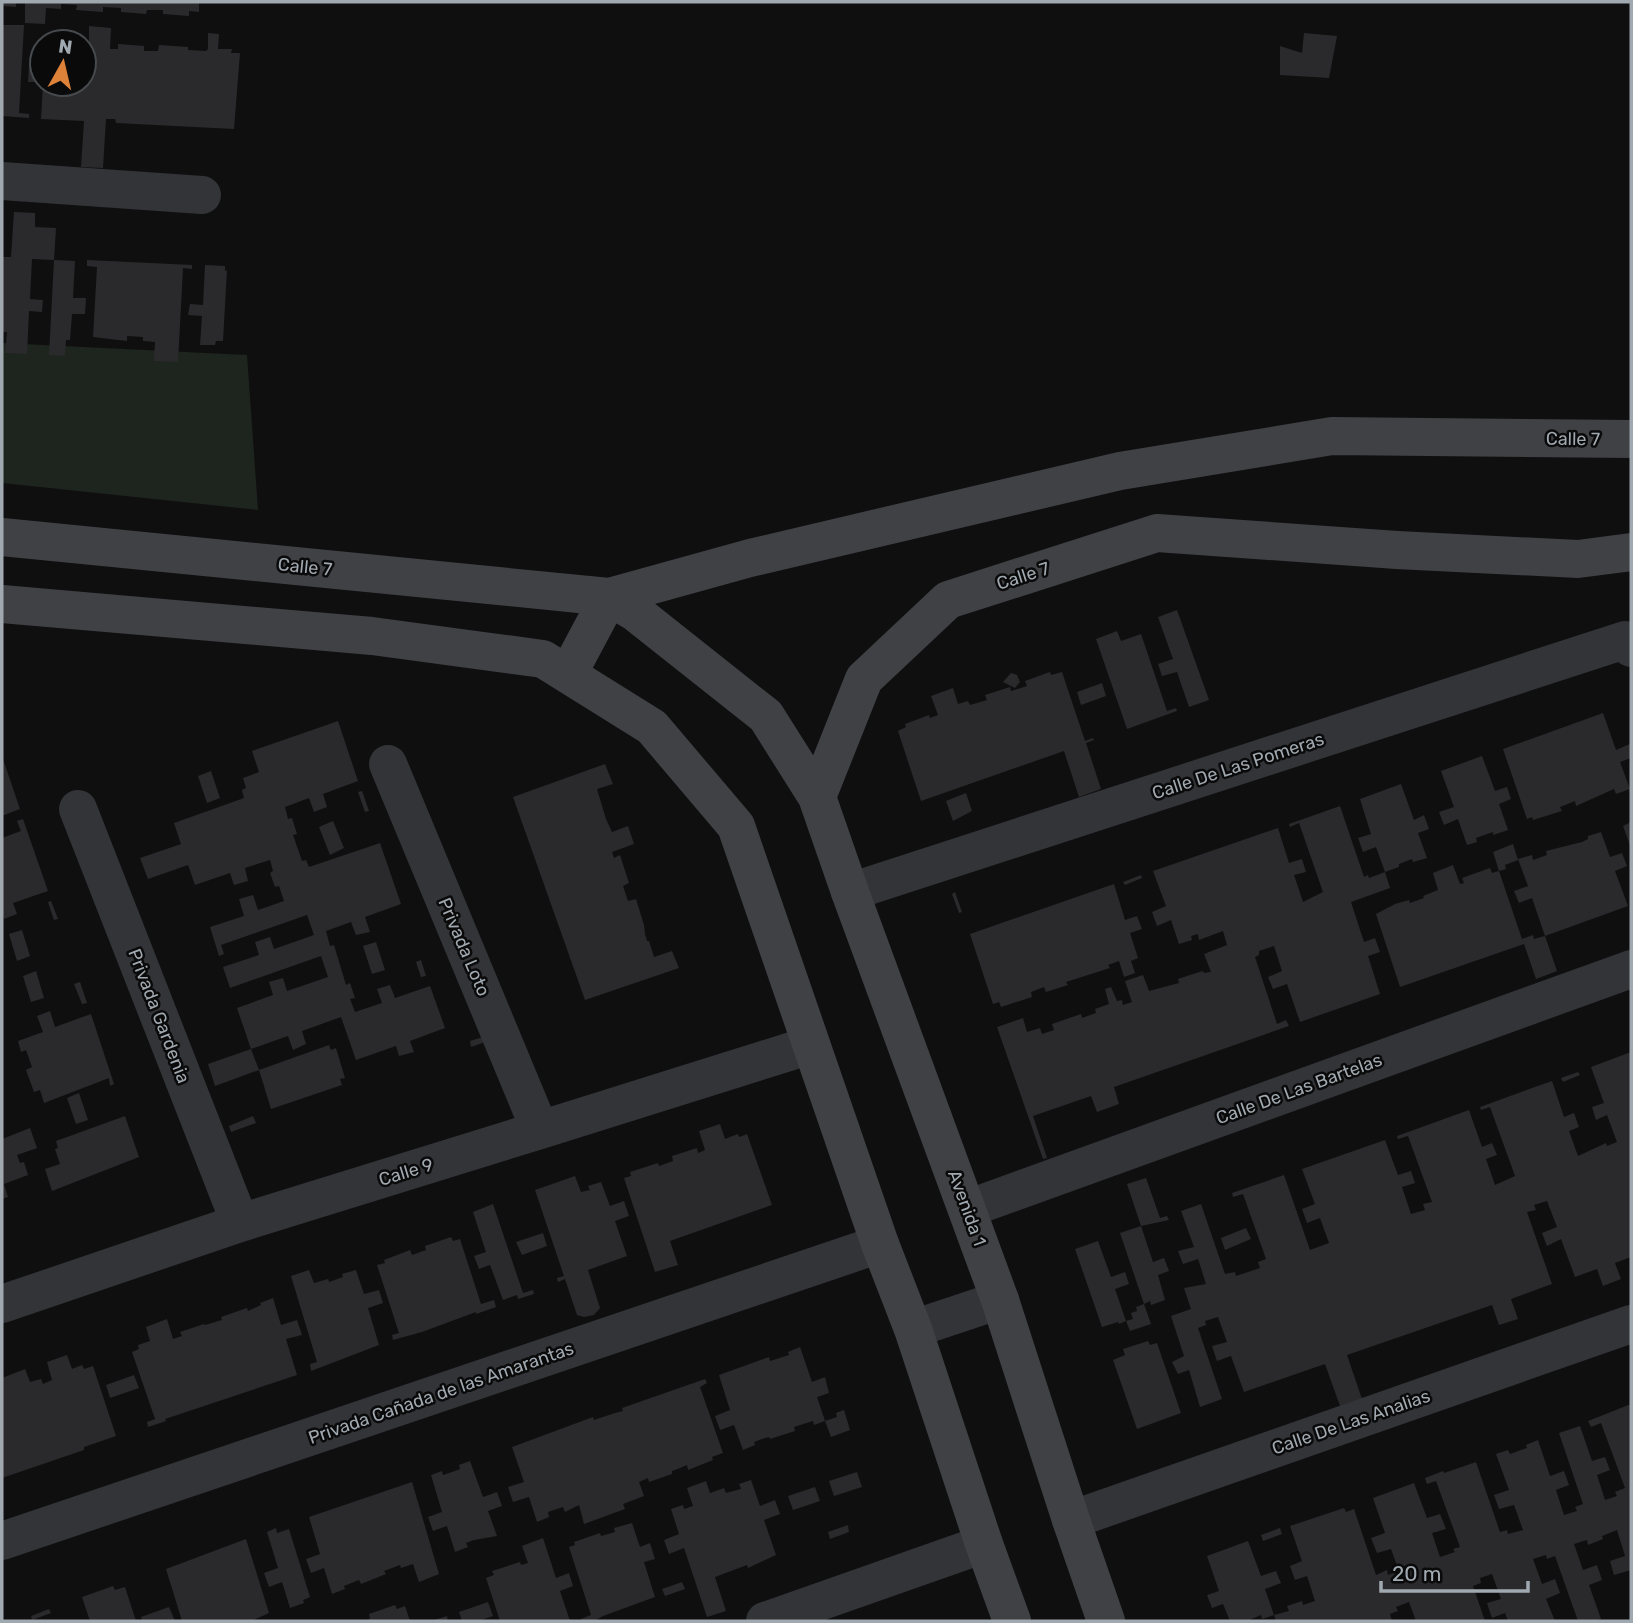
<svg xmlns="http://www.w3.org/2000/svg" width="1633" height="1623" font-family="Rubik,sans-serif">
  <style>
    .green { fill: #1e241e }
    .building { fill: #2a2a2c }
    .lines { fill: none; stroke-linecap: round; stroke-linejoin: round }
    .street { stroke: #323437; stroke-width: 38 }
    .secondary { stroke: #3f4144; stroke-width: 38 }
    .labels { text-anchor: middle; stroke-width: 5; stroke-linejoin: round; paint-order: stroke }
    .street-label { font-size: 18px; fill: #a1a9b0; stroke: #0a0a0b }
  </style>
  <rect width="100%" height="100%" fill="#0f0f10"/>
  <path class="green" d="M2,343L247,355L258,510L2,483Z"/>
  <path class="building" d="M2,2H16V7L2,6Z
    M25,2H199V12L189,11V16L163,14V10H147L146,14L121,12V8L103,7V12L76,10L77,5L61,4V9L46,8L45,24L25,23Z
    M3,25H24L19,113L29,114V118L2,116Z
    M89,26L111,28L110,49H118V44L144,46V51H158L159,45L188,47V50L206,51L208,49V33L219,34L218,49H232L231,53H240L234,129L116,123L115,119H106L103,168L81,167L84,121L41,119L43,84H84V42H89Z
    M1304,33L1337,36L1329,78L1280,75V46L1302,53Z
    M29,66L42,67V82H28Z
    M14,212L35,213V227L56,228L54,260L75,261L73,298H86L85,314H72L70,340H66L65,356L49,355L54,260L32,259L30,299L43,300L42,312L29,311L27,354L5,353L7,332H2V257H11Z
    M87,260L192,265V269L183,268L178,362L154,361L155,342L143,341V337L127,336V341L93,337L97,267L87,266Z
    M205,265L225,266V271L227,270L223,341H216L215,345H200L202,316L188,315L190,304L203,305Z
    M1177,610L1209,700L1189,707L1177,672L1162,676L1158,664L1173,659L1158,617Z
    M1117,631L1121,641L1141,634L1167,711L1176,708L1177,711L1127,729L1096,639Z
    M1050,672L1051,675L1062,672L1085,741L1093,738L1094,740L1086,743L1101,789L1079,797L1064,751L921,801L898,731L906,727L905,724L929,715L930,718L938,715L931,696L953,688L958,704L968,701L970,705L987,700L985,695L1010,687L1011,691L1027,686L1025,681Z
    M1011,673L1017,675L1020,682L1015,688L1003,682Z
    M1102,683L1106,696L1081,705L1077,692Z
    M1603,713L1616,750L1630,744L1631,758L1620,762L1630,789L1616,794L1614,789L1576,806L1575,801L1560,807L1562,811L1533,820L1532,817L1527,819L1503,749Z
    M338,721L358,781L323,794L327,807L314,812L309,798L285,807L288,819L292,818L297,834L293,835L302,861L306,860L309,867L380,843L401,904L365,917L370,932L356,935L351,922L326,931L330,946L334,945L346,985L350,983L355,998L350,999L355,1012L382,1003L377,989L390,985L395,998L430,986L445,1028L410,1041L414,1052L399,1056L396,1046L356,1060L341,1017L302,1031L306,1044L293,1050L288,1036L251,1049L237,1008L273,995L269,982L283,978L287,991L328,977L321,956L230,988L223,967L259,955L255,942L270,937L274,949L314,935L307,915L221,945L224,954L219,956L210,927L244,916L239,899L253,895L258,910L284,901L279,886L275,887L270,873L273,871L270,860L245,868L248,881L234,885L230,873L195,885L188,865L148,879L140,858L181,844L174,823L244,798L242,790L246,788L243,778L259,772L252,751Z
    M2,756L20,809L2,816Z
    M1482,756L1495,791L1507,787L1511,799L1499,804L1508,830L1493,835V832L1476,838L1477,842L1467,845L1458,819L1444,825L1439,812L1454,807L1441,771Z
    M605,764L613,784L597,789L606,819L612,832L628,826L634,844L612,852L614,858L620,855L629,883L623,886L628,901L636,899L644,925L645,934L647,941H649L654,957L672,951L679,968L585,1000L513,797Z
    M211,771L220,798L207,803L198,776Z
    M1401,784L1414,820L1424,815L1429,829L1418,833L1427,858L1413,862L1412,859L1399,864V867L1385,872L1376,847L1363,852L1358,838L1371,834L1360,799Z
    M362,791L369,811L365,812L358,792Z
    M966,793L972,811L953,821L946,801Z
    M1340,806L1364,877L1368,875L1369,878L1385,872L1390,888L1351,902L1364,942L1375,938L1380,952L1368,956L1380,994L1300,1022L1287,984L1273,989L1268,977L1282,971L1274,946L1259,951V955L1255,957L1277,1024L1286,1020L1289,1026L1114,1087L1119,1104L1097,1112L1091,1096L1033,1116L1047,1158L1043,1159L997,1027L1023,1018L1027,1032L1040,1028L1042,1034L1054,1030L1052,1024L1081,1014L1082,1018L1096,1013L1095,1009L1109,1004L1105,989L1111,987L1117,1001L1122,1000L1123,1005L1132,1002L1125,981L1143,975L1149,991L1179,983L1178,979L1190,975L1203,971L1204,973L1211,972L1204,954L1227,945L1223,931L1199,940L1198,934L1191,936L1192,940L1179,944L1171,920L1157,926L1152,912L1166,906L1153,871L1278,828L1289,863L1302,859L1306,872L1294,875L1303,902L1323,892L1299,823L1290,827L1289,824Z
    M23,819L48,891L13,903L17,914L4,919L2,912V838L21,831L17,821Z
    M333,821L344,848L330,855L319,827Z
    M1631,822V848L1623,826Z
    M1601,832L1610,857L1622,853L1627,866L1615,871L1628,906L1545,936L1532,898L1519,903L1514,891L1528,886L1518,859L1532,855L1533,860L1547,855L1546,851L1582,842L1588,839V836Z
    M1513,844L1518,860L1505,865L1506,869L1499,871L1522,939L1533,935L1534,939L1545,936L1557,971L1536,979L1524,944L1400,987L1376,914L1395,904L1409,900L1410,903L1424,898L1423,896L1438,890L1433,873L1453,865L1460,884L1464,883L1462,878L1490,868L1492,873L1499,871L1493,852Z
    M1141,875L1142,878L1125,885L1123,882Z
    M1114,884L1125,920L1137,916L1142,929L1130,933L1138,958L1131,961L1135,973L1124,977L1119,961L1108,965L1110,968L1066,982L1068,985L1046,992L1044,987L1036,990L1031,992L1032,997L1001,1007L999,1002L993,1004L970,934Z
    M955,892L962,912L959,913L952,894Z
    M51,901L58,919L54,920L48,902Z
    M22,930L30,956L17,961L9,934Z
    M376,942L385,970L372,974L363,946Z
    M421,960L426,976L421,977L416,962Z
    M36,971L44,998L31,1002L23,976Z
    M80,982L87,1003L82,1004L74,984Z
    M50,1011L55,1027L91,1014L114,1084L110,1086L109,1078L44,1103L40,1090L34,1092L26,1070L32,1067L26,1050L21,1052L18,1041L43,1032L37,1016Z
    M486,1036L488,1041L471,1047L470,1041Z
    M329,1045L331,1050L336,1048L345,1078L340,1079L342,1085L271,1109L259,1070Z
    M251,1049L259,1070L215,1086L208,1064Z
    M1631,1052V1257L1615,1263L1621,1279L1603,1286L1597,1269L1575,1277L1561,1239L1547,1246L1542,1233L1557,1227L1547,1201L1534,1205L1536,1210L1527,1212L1552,1284L1511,1299L1518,1319L1499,1325L1492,1305L1347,1355L1362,1399L1340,1406L1325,1364L1244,1392L1231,1356L1217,1361L1212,1346L1227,1342L1218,1317L1205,1321L1206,1325L1198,1328L1222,1399L1200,1407L1189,1370L1178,1374L1172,1362L1184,1356L1171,1316L1191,1309L1184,1288L1206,1284L1198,1259L1183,1264L1178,1251L1194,1247L1181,1211L1201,1204L1225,1274L1235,1272L1236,1276L1260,1268L1258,1262L1266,1259L1243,1194L1233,1197L1232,1193L1284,1175L1310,1250L1329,1243L1320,1218L1307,1223L1302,1209L1315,1204L1302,1169L1385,1140L1398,1175L1411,1171L1415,1183L1402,1187L1411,1214L1425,1210L1423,1204L1432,1202L1408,1136L1398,1139L1397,1136L1469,1110L1482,1147L1492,1143L1497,1155L1486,1159L1495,1185L1515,1176L1490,1107L1481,1110L1480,1107L1532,1088L1552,1081L1564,1117L1574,1113L1579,1127L1569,1131L1578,1156L1606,1143L1607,1146L1617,1142L1607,1115L1596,1120L1592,1107L1604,1103L1591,1067Z
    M1578,1072L1580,1075L1563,1082L1561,1078Z
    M79,1093L88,1120L76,1124L67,1098Z
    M125,1116L139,1157L52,1191L45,1169L60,1164L55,1149L58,1148L56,1141Z
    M253,1116L256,1123L231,1132L229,1126Z
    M720,1124L725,1139L738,1134L739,1137L747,1134L772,1205L670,1241L678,1265L655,1272L624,1178L631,1176L630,1172L658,1163L659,1166L673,1161L672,1156L697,1148L698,1153L705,1150L699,1131Z
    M30,1128L37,1148L17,1155L20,1163L24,1162L28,1175L4,1184L8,1197L2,1199V1139Z
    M575,1176L581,1192L590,1190L588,1186L601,1182L610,1206L624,1201L629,1216L615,1221L627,1256L588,1270L600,1308L594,1315L584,1317L577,1315L565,1279L558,1282L557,1278L564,1276L535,1190Z
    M1146,1178L1160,1218L1167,1216L1169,1220L1141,1226L1127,1184Z
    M493,1204L523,1293L533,1290L534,1294L518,1299L517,1295L503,1300L490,1265L479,1269L474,1256L486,1252L473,1212Z
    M1141,1226L1153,1262L1164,1258L1169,1271L1158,1275L1165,1300L1151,1305L1150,1301L1144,1304L1120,1233Z
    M1246,1228L1251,1239L1225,1250L1221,1238Z
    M543,1233L547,1246L522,1255L516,1242Z
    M451,1237L453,1241L460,1239L481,1304L494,1300L496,1307L476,1314V1312L422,1332L393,1340L392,1335L399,1333L377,1265L385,1263L384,1260L410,1250L412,1255L426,1250L425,1246Z
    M1098,1241L1111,1277L1125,1272L1129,1284L1115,1289L1126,1321L1119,1324L1118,1322L1102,1327L1075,1249Z
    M309,1270L314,1283L328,1279L329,1282L343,1277L342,1274L356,1270L364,1294L379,1290L383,1303L368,1308L379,1345L311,1371L310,1364L317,1362L291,1276Z
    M273,1298L281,1325L297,1320L302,1335L286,1339L297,1375L165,1419L166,1421L148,1427L147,1422L155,1419L132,1352L139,1349L138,1345L150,1341L146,1327L167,1319L173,1339L182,1336L180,1332L204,1324L205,1325L222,1320L221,1317L247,1308L248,1311L261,1305L260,1303Z
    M1144,1304L1151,1324L1130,1331L1126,1321L1133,1319L1131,1313L1137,1311L1136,1307Z
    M1148,1341L1150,1345L1157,1343L1181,1413L1137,1429L1113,1360L1125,1355L1123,1349Z
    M800,1347L812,1382L825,1377L829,1393L817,1397L825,1421L814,1425L813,1421L794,1427L795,1431L770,1439L769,1437L762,1439L754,1442L755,1445L743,1450L734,1425L720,1430L715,1416L730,1410L719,1375L769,1357L770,1361L789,1355L788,1352Z
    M67,1355L72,1369L82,1365L84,1369L93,1366L116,1436L84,1447V1450L2,1478V1378L25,1369L30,1382L41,1379L43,1384L52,1380L47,1362Z
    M134,1375L139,1388L110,1398L106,1385Z
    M705,1379L707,1383L700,1387L723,1453L712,1457L713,1460L688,1470L687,1465L680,1468L672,1471V1474L649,1482L648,1478L639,1482L644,1496L623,1504L625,1509L584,1524L579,1505L565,1512L563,1507L548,1512L549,1517L537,1522L529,1497L513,1502L508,1487L524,1482L512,1447L593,1417L594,1420L615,1413L623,1411L622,1408Z
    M1631,1404V1570L1614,1575L1610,1561L1625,1556L1617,1530L1602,1536L1603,1539L1588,1545L1587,1540L1574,1544L1583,1570L1597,1565L1602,1580L1589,1585L1601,1619L1594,1621H1578L1555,1556L1547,1559L1546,1555L1533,1559L1542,1584L1555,1579L1560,1593L1546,1599L1555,1621H1508L1505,1613L1492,1618L1487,1603L1501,1599L1492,1574L1480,1578L1481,1583L1473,1586L1485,1621H1416L1409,1602L1396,1607L1398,1611L1390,1614L1392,1621H1276L1274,1615L1262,1619L1261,1615L1247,1621H1230L1223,1604L1212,1608L1207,1595L1219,1591L1207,1556L1248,1541L1261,1576L1276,1571L1281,1583L1265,1589L1274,1615L1289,1611L1287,1606L1302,1601L1303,1605L1315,1601L1307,1576L1295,1580L1290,1566L1302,1561L1290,1526L1344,1508L1346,1512L1354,1509L1376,1575L1387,1570L1388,1575L1399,1571L1391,1549L1377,1553L1371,1538L1385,1533L1373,1498L1414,1483L1427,1518L1440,1514L1446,1529L1432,1533L1440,1557L1455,1552L1453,1549L1460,1547L1436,1481L1427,1484L1425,1478L1443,1471L1444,1473L1476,1462L1500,1532L1507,1530L1508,1534L1523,1530L1514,1505L1499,1509L1494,1495L1509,1490L1496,1454L1508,1450L1510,1454L1527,1448L1526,1445L1538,1440L1550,1476L1564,1471L1569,1485L1556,1490L1564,1515L1577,1511L1575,1507L1583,1504L1559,1433L1580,1426L1592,1461L1605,1457L1610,1470L1597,1475L1605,1500L1617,1496L1615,1492L1625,1488L1601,1423L1591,1427L1588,1421Z
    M844,1410L850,1430L831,1437L825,1421L837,1417L836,1413Z
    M470,1461L483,1497L497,1492L502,1506L488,1511L497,1536L474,1540L466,1543L468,1547L455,1552L447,1526L433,1531L428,1517L442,1512L431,1475L442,1471L443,1475L452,1472L460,1469L459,1465Z
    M857,1472L862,1487L834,1496L829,1481Z
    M751,1480L760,1506L775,1500L780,1514L764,1520L776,1555L748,1568L747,1565L715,1577L726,1611L707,1617L684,1548L669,1554L664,1540L679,1534L671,1509L683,1505L684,1509L693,1506L687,1488L706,1481L710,1493L724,1488L726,1493L741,1489L739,1484Z
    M412,1482L439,1574L419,1582L413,1564L401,1568L400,1565L384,1571L386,1574L361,1584L359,1580L344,1586L345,1589L332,1594L324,1568L311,1573L306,1559L320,1554L309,1517Z
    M815,1487L820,1501L793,1510L788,1496Z
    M632,1523L640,1547L650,1543L655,1559L644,1562L655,1597L603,1616L594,1621H582L581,1619L591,1615L569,1547L575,1545L574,1542L600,1533L601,1536L615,1532L614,1528Z
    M848,1525L849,1532L830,1539L828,1532Z
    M276,1528L277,1533L289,1529L310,1597L303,1600L304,1603L290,1608L282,1582L269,1587L264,1573L278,1568L267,1532Z
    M1280,1528L1282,1534L1263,1541L1261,1535Z
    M543,1538L556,1578L569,1573L573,1586L560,1591L570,1621H500L486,1578L494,1575L492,1571L520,1562L521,1565L528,1563L522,1546Z
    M246,1539L269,1613L251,1621H182L166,1569Z
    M682,1582L685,1589L665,1596L662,1589Z
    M113,1586L115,1590L125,1587L136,1621H90L82,1597Z
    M488,1602L493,1616L478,1621H462L459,1612Z
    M395,1605L397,1609L405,1606L410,1621H364L370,1619L369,1614Z
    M169,1607L175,1621H142L141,1617Z
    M49,1609L51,1613L32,1620L31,1616Z
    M447,1616L448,1621H431Z"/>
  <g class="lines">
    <path class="street" d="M2,181L202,195
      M388,764L540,1130
      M78,809L240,1223
      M850,892L1625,640L1631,648
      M967,1209L1631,969
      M2,1304L240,1223L540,1130L811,1045
      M913,1329L1000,1300
      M1071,1520L1631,1324
      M2,1541L880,1244
      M765,1621L984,1544"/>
    <path class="secondary" d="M2,537L609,597L636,613L766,716L817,797L850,892L1000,1300L1071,1520L1106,1621
      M2,604L372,636L543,659L652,727L736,826L880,1244L913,1329L984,1544L1012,1621
      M568,674L609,597L750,558L1120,471L1332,436L1631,439
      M817,797L864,679L948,600L1157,533L1397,550L1578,559L1631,552"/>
  </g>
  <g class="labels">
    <g class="street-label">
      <text transform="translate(1573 439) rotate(1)" y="6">Calle 7</text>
      <text transform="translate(305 567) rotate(6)" y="6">Calle 7</text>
      <text transform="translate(1023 576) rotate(-18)" y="6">Calle 7</text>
      <text transform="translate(1238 766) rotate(-18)" y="6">Calle De Las Pomeras</text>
      <text transform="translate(464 947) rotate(67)" y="6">Privada Loto</text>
      <text transform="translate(159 1016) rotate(69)" y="6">Privada Gardenia</text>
      <text transform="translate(1299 1089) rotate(-20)" y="6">Calle De Las Bartelas</text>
      <text transform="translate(406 1172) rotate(-17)" y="6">Calle 9</text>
      <text transform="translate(967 1208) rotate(70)" y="6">Avenida 1</text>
      <text transform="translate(441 1393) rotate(-19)" y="6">Privada Cañada de las Amarantas</text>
      <text transform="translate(1351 1422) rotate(-19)" y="6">Calle De Las Analias</text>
    </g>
  </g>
  <rect width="1633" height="1623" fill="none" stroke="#a1a9b0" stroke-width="7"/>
  <g transform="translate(63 63) rotate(8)"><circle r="33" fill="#0a0a0b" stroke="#464a4d" stroke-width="2"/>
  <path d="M0-5L12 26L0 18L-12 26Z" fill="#de8239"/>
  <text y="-10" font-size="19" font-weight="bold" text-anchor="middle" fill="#a1a9b0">N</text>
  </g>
  <path d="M1381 1581v10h147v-10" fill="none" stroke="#a1a9b0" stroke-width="3.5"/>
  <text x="1392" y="1581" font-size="21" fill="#a1a9b0" stroke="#0a0a0b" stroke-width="5" paint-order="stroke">20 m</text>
</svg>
